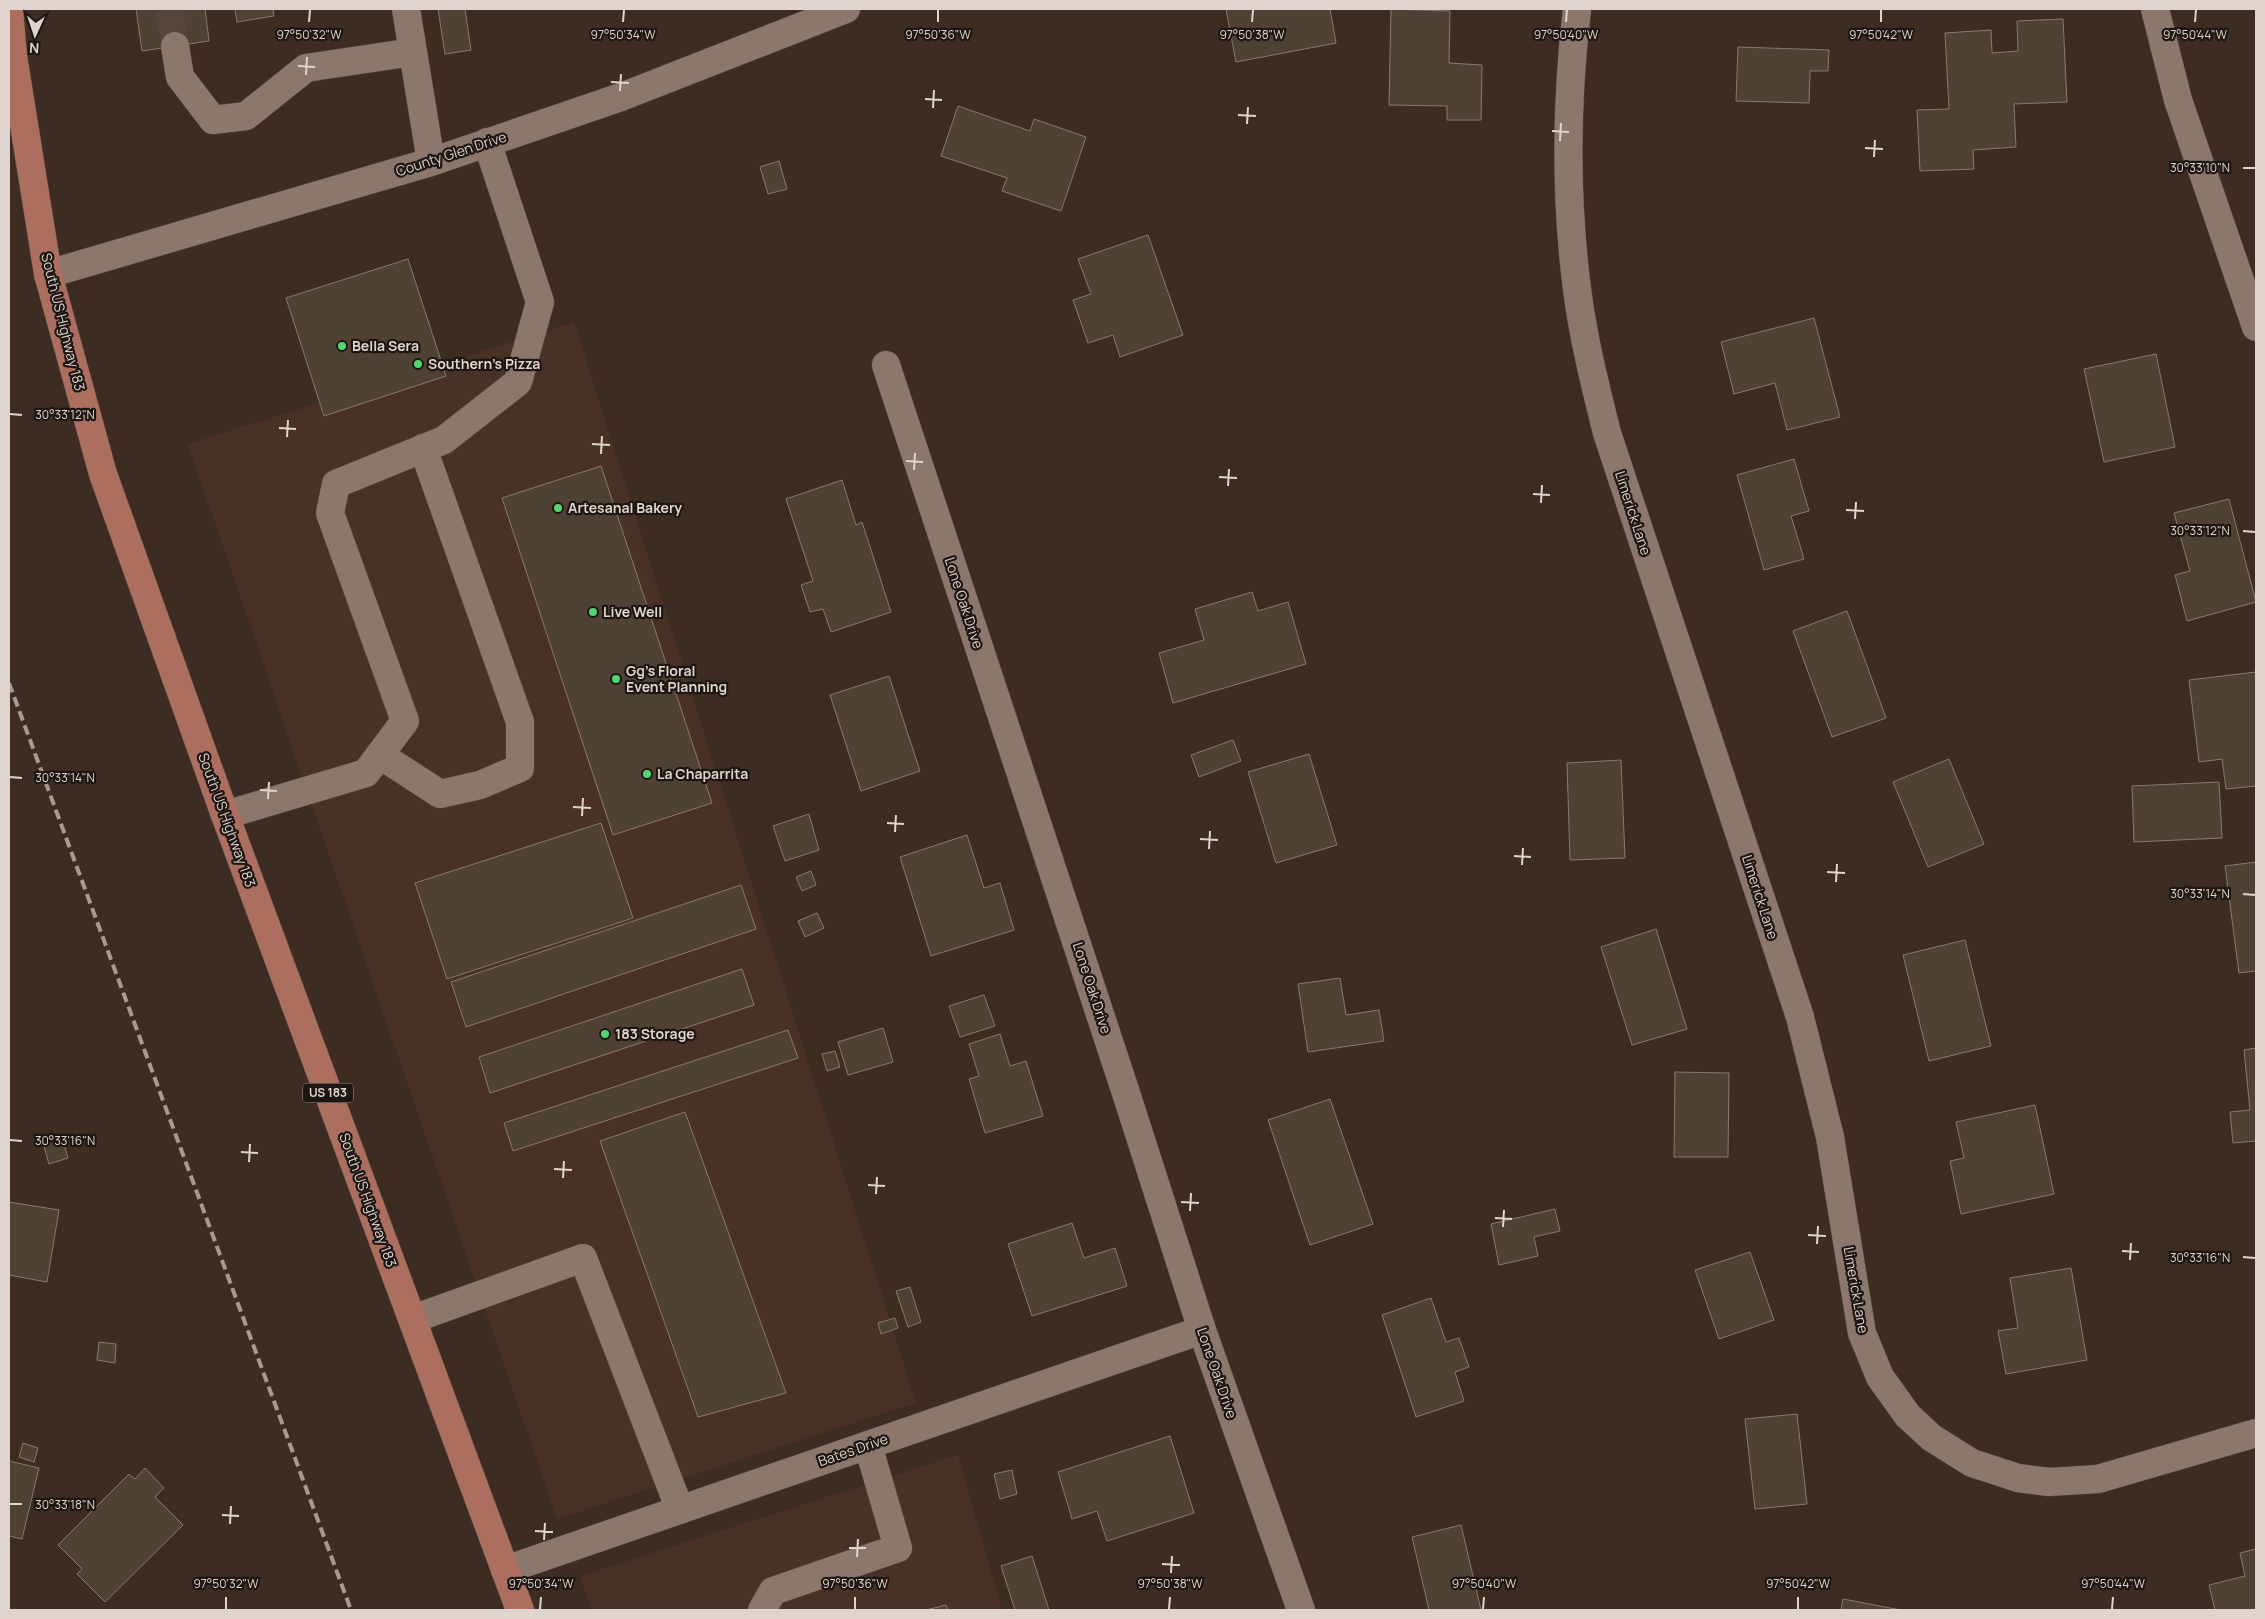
<svg xmlns="http://www.w3.org/2000/svg" width="2265" height="1619" font-family="Manrope,sans-serif">
  <style>
    .built { fill: #493225 }
    .building { fill: #4f4234; stroke: #897b6b }
    .lines { fill: none; stroke-linecap: round; stroke-linejoin: round }
    .minor-tunnel { stroke: #55453c; stroke-width: 28; stroke-dasharray: 28 14; stroke-linecap: butt }
    .minor-casing { stroke: #584a42; stroke-width: 29 }
    .major-casing { stroke: #584a42; stroke-width: 29 }
    .minor { stroke: #8b776c; stroke-width: 28 }
    .major { stroke: #ab6e5f; stroke-width: 28 }
    .rail { stroke: #a79a92; stroke-width: 4; stroke-dasharray: 10 5; stroke-linecap: butt }
    .ticks { fill: none; stroke: #dfd4ce; stroke-width: 2 }
    .poi-dot { fill: #53d672; stroke: #1e1612; stroke-width: 2 }
    .labels { text-anchor: middle; stroke-width: 4.5; stroke-linejoin: round; paint-order: stroke }
    .shield { fill: #1e1612; stroke: #a59b96; stroke-width: 1 }
    .shield-label { font-size: 12px; font-weight: bold; fill: #dfd4ce }
    .street-label { font-size: 14px; fill: #dfd4ce; stroke: #1e1612 }
    .poi-label { font-size: 14px; font-weight: bold; fill: #dfd4ce; stroke: #1e1612; text-anchor: start }
    .ticks-label { font-size: 12px; text-anchor: middle; fill: #dfd4ce; stroke: #1e1612; stroke-width: 4.5; stroke-linejoin: round; paint-order: stroke }
  </style>
  <rect width="100%" height="100%" fill="#3d2c22"/>
  <path class="built" d="M574,322L916,1403L557,1519L188,444Z
    M958,1455L1002,1610H592L580,1576Z"/>
  <path class="building" d="M136,9H205L209,41L142,51Z
    M235,9H278L273,10L274,16L237,22Z
    M438,9H465L471,50L445,54Z
    M1226,9H1330L1336,43L1236,62Z
    M1391,9L1450,11L1449,63L1482,65L1481,120H1447V106L1389,105Z
    M2063,19L2067,102L2014,104L2016,147L1973,150L1974,169L1920,171L1917,110L1949,109L1945,33L1991,30L1992,53L2018,51L2017,21Z
    M1738,47L1829,50L1828,71H1810L1809,103L1736,101Z
    M958,106L1030,131L1034,119L1086,137L1061,211L1002,191L1007,178L941,156Z
    M779,161L787,189L768,194L760,167Z
    M1148,235L1183,335L1120,357L1113,335L1088,343L1073,300L1091,294L1078,259Z
    M408,259L446,376L324,416L286,298Z
    M1814,318L1840,417L1787,430L1775,383L1734,394L1721,342Z
    M2156,354L2175,447L2104,462L2084,369Z
    M1794,459L1809,511L1791,516L1804,559L1764,570L1737,475Z
    M601,466L712,803L613,835L502,498Z
    M842,480L856,525L862,522L891,612L831,632L823,609L810,612L801,585L813,581L786,499Z
    M2229,499L2256,602L2187,621L2175,575L2190,571L2174,513Z
    M1252,592L1258,611L1288,602L1306,664L1173,703L1159,653L1204,640L1195,609Z
    M1847,611L1886,718L1832,737L1793,631Z
    M2256,672V786L2226,789L2222,759L2199,762L2189,680Z
    M889,676L920,771L861,791L830,695Z
    M1233,740L1241,761L1199,777L1191,755Z
    M1309,754L1337,845L1276,863L1248,772Z
    M1949,759L1984,844L1928,867L1893,782Z
    M1621,760L1625,858L1570,860L1567,763Z
    M2219,782L2222,838L2134,842L2132,786Z
    M809,814L819,850L785,861L773,826Z
    M601,823L633,918L447,979L415,883Z
    M967,835L984,888L1000,883L1014,930L931,956L900,857Z
    M2256,862V971L2239,973L2225,866Z
    M811,871L816,885L802,891L796,877Z
    M741,885L756,929L466,1027L451,982Z
    M817,913L824,928L805,937L798,921Z
    M1656,929L1687,1029L1632,1045L1601,947Z
    M1965,940L1991,1046L1929,1061L1903,955Z
    M742,969L754,1005L490,1093L479,1057Z
    M1340,978L1346,1015L1379,1010L1384,1041L1308,1052L1298,984Z
    M984,995L995,1026L960,1037L949,1006Z
    M883,1028L893,1062L848,1075L838,1042Z
    M788,1030L798,1058L513,1151L504,1123Z
    M1000,1034L1010,1066L1026,1061L1043,1116L985,1133L969,1079L979,1076L969,1044Z
    M2256,1048V1141L2233,1143L2230,1112L2250,1110L2244,1050Z
    M835,1051L840,1067L827,1071L822,1054Z
    M1675,1072L1729,1073L1728,1157H1674Z
    M1330,1099L1373,1224L1310,1245L1268,1120Z
    M2035,1105L2054,1194L1961,1214L1950,1161L1964,1158L1956,1122Z
    M685,1112L786,1393L698,1417L600,1141Z
    M62,1138L68,1158L49,1164L43,1143Z
    M9,1202L59,1210L47,1282L9,1275Z
    M1555,1209L1560,1231L1534,1237L1538,1256L1499,1265L1491,1224Z
    M1072,1223L1084,1258L1115,1248L1127,1286L1032,1316L1008,1244Z
    M1750,1252L1774,1320L1719,1339L1695,1270Z
    M2071,1268L2087,1360L2006,1374L1998,1331L2018,1328L2010,1278Z
    M910,1287L921,1322L908,1327L896,1291Z
    M1431,1298L1446,1342L1459,1338L1469,1367L1455,1372L1464,1401L1416,1417L1382,1315Z
    M895,1318L898,1328L881,1334L878,1323Z
    M99,1342L116,1344L115,1363L97,1360Z
    M1797,1414L1807,1504L1755,1509L1745,1419Z
    M1170,1436L1194,1513L1107,1541L1097,1511L1072,1519L1058,1472Z
    M23,1443L38,1448L34,1462L19,1457Z
    M9,1461L39,1468L22,1539L9,1536Z
    M145,1468L164,1488L155,1497L183,1525L105,1602L77,1574L82,1569L58,1545L129,1474L135,1479Z
    M1012,1470L1017,1494L1000,1499L994,1474Z
    M1461,1525L1481,1610H1429L1412,1537Z
    M2256,1549V1610H2215L2209,1585L2245,1576L2240,1553Z
    M1032,1556L1049,1610H1015L1001,1566Z
    M1843,1599L1901,1610H1841Z
    M946,1605L948,1610H926Z"/>
  <g class="lines">
    <path class="minor-tunnel" d="M169,9L175,46"/>
    <g class="minor-casing">
      <path id="minor" d="M406,9L431,162
        M1577,9C1566,102 1565,195 1577,289C1583,337 1595,385 1607,433L1800,1017L1830,1137L1862,1333L1880,1377L1908,1416L1932,1438L1972,1463L2018,1478L2049,1482L2098,1479L2256,1433
        M2155,9L2178,100L2256,327
        M175,46L180,77L213,120L246,116L306,68L413,52
        M48,274L431,162L621,97L846,9
        M886,365L1126,1093L1202,1330L1301,1610
        M380,755L440,794L480,785L520,768V722L423,448
        M225,815L366,773L405,721L330,513L336,484L444,440L518,382L540,302L487,142
        M413,1319L583,1258L680,1510
        M505,1570L1202,1330
        M762,1610L773,1591L898,1548L868,1445"/>
    </g>
    <g class="major-casing">
      <path id="major" d="M9,9L13,56L48,274L103,474L225,815L520,1610"/>
    </g>
    <use href="#minor" class="minor"/>
    <use href="#major" class="major"/>
    <path class="rail" d="M9,683L351,1610"/>
  </g>
  <path class="ticks" d="M309,22L310,10M623,22L624,10M938,22V10M1252,22L1253,10M1566,22L1567,10M1881,22V10M2195,22L2196,10M298,66L315,67M306,75L307,57M611,82L629,83M620,91L621,74M925,99L942,100M933,108L934,90M1238,115L1256,116M1247,124L1248,107M1552,131L1569,132M1560,141L1561,123M1865,148L1883,149M1874,157L1875,140M2243,168H2255M10,414L22,415M279,428L296,429M287,437L288,420M592,444L610,445M601,454L602,436M906,461L923,462M914,470L915,453M1219,477L1237,478M1228,486L1229,469M1533,494L1550,495M1541,503L1542,485M1846,510L1864,511M1855,519L1856,502M2243,531L2255,532M10,777L22,778M260,790L277,791M268,799L269,782M573,807L591,808M582,816L583,798M887,823L904,824M895,832L896,815M1200,839L1218,840M1209,849L1210,831M1514,856L1531,857M1522,865L1523,848M1827,872L1845,873M1836,882L1837,864M2243,894L2255,895M10,1140L22,1141M241,1152L258,1153M249,1162L250,1144M554,1169L572,1170M563,1178L564,1161M868,1185L885,1186M876,1194L877,1177M1181,1202L1199,1203M1190,1211L1191,1193M1495,1218L1512,1219M1503,1227L1504,1210M1808,1235L1826,1236M1817,1244L1818,1226M2122,1251L2139,1252M2243,1257L2255,1258M2130,1260L2131,1243M10,1504H22M222,1515L239,1516M230,1524L231,1506M535,1531L553,1532M544,1540L545,1523M849,1548H866M857,1557L858,1539M1162,1564L1180,1565M1171,1573L1172,1556M226,1609V1597M540,1609L541,1597M855,1609V1597M1169,1609L1170,1597M1483,1609L1484,1597M1798,1609V1597M2112,1609L2113,1597"/>
  <g class="poi-dot">
    <circle cx="342" cy="346" r="5"/>
    <circle cx="418" cy="364" r="5"/>
    <circle cx="558" cy="508" r="5"/>
    <circle cx="593" cy="612" r="5"/>
    <circle cx="616" cy="679" r="5"/>
    <circle cx="647" cy="774" r="5"/>
    <circle cx="605" cy="1034" r="5"/>
  </g>
  <g class="labels">
    <rect class="shield" x="303" y="1083.5" width="50" height="19" rx="4"/>
    <g class="shield-label">
      <text x="328" y="1097">US 183</text>
    </g>
    <g class="street-label">
      <text transform="translate(451 154) rotate(-18)" y="5">County Glen Drive</text>
      <text transform="translate(63 322) rotate(76)" y="5">South US Highway 183</text>
      <text transform="translate(1633 513) rotate(72)" y="5">Limerick Lane</text>
      <text transform="translate(964 603) rotate(72)" y="5">Lone Oak Drive</text>
      <text transform="translate(227 820) rotate(70)" y="5">South US Highway 183</text>
      <text transform="translate(1760 897) rotate(72)" y="5">Limerick Lane</text>
      <text transform="translate(1092 988) rotate(72)" y="5">Lone Oak Drive</text>
      <text transform="translate(368 1200) rotate(70)" y="5">South US Highway 183</text>
      <text transform="translate(1856 1290) rotate(80)" y="5">Limerick Lane</text>
      <text transform="translate(1217 1373) rotate(71)" y="5">Lone Oak Drive</text>
      <text transform="translate(853 1450) rotate(-19)" y="5">Bates Drive</text>
    </g>
    <g class="poi-label">
      <text x="352" y="351">Bella Sera</text>
      <text x="428" y="369">Southern's Pizza</text>
      <text x="568" y="513">Artesanal Bakery</text>
      <text x="603" y="617">Live Well</text>
      <text x="626" y="676">Gg's Floral<tspan x="626" dy="16">Event Planning</tspan></text>
      <text x="657" y="779">La Chaparrita</text>
      <text x="615" y="1039">183 Storage</text>
    </g>
  </g>
  <g class="ticks-label">
    <text x="309" y="39">97°50'32"W</text>
    <text x="623" y="39">97°50'34"W</text>
    <text x="938" y="39">97°50'36"W</text>
    <text x="1252" y="39">97°50'38"W</text>
    <text x="1566" y="39">97°50'40"W</text>
    <text x="1881" y="39">97°50'42"W</text>
    <text x="2195" y="39">97°50'44"W</text>
    <text x="2200" y="172">30°33'10"N</text>
    <text x="65" y="419">30°33'12"N</text>
    <text x="2200" y="535">30°33'12"N</text>
    <text x="65" y="782">30°33'14"N</text>
    <text x="2200" y="898">30°33'14"N</text>
    <text x="65" y="1145">30°33'16"N</text>
    <text x="2200" y="1262">30°33'16"N</text>
    <text x="65" y="1509">30°33'18"N</text>
    <text x="226" y="1588">97°50'32"W</text>
    <text x="541" y="1588">97°50'34"W</text>
    <text x="855" y="1588">97°50'36"W</text>
    <text x="1170" y="1588">97°50'38"W</text>
    <text x="1484" y="1588">97°50'40"W</text>
    <text x="1798" y="1588">97°50'42"W</text>
    <text x="2113" y="1588">97°50'44"W</text>
  </g>
  <rect width="2265" height="1619" fill="none" stroke="#dfd4ce" stroke-width="20"/>
  <g transform="translate(35 35) rotate(183)" stroke="#1e1612" stroke-width="4" paint-order="stroke">
  <path d="M0-4L9 19L0 12L-9 19Z" fill="#dfd4ce"/>
  <text y="-8" font-size="14" font-weight="bold" text-anchor="middle" fill="#dfd4ce">N</text>
  </g>
</svg>
